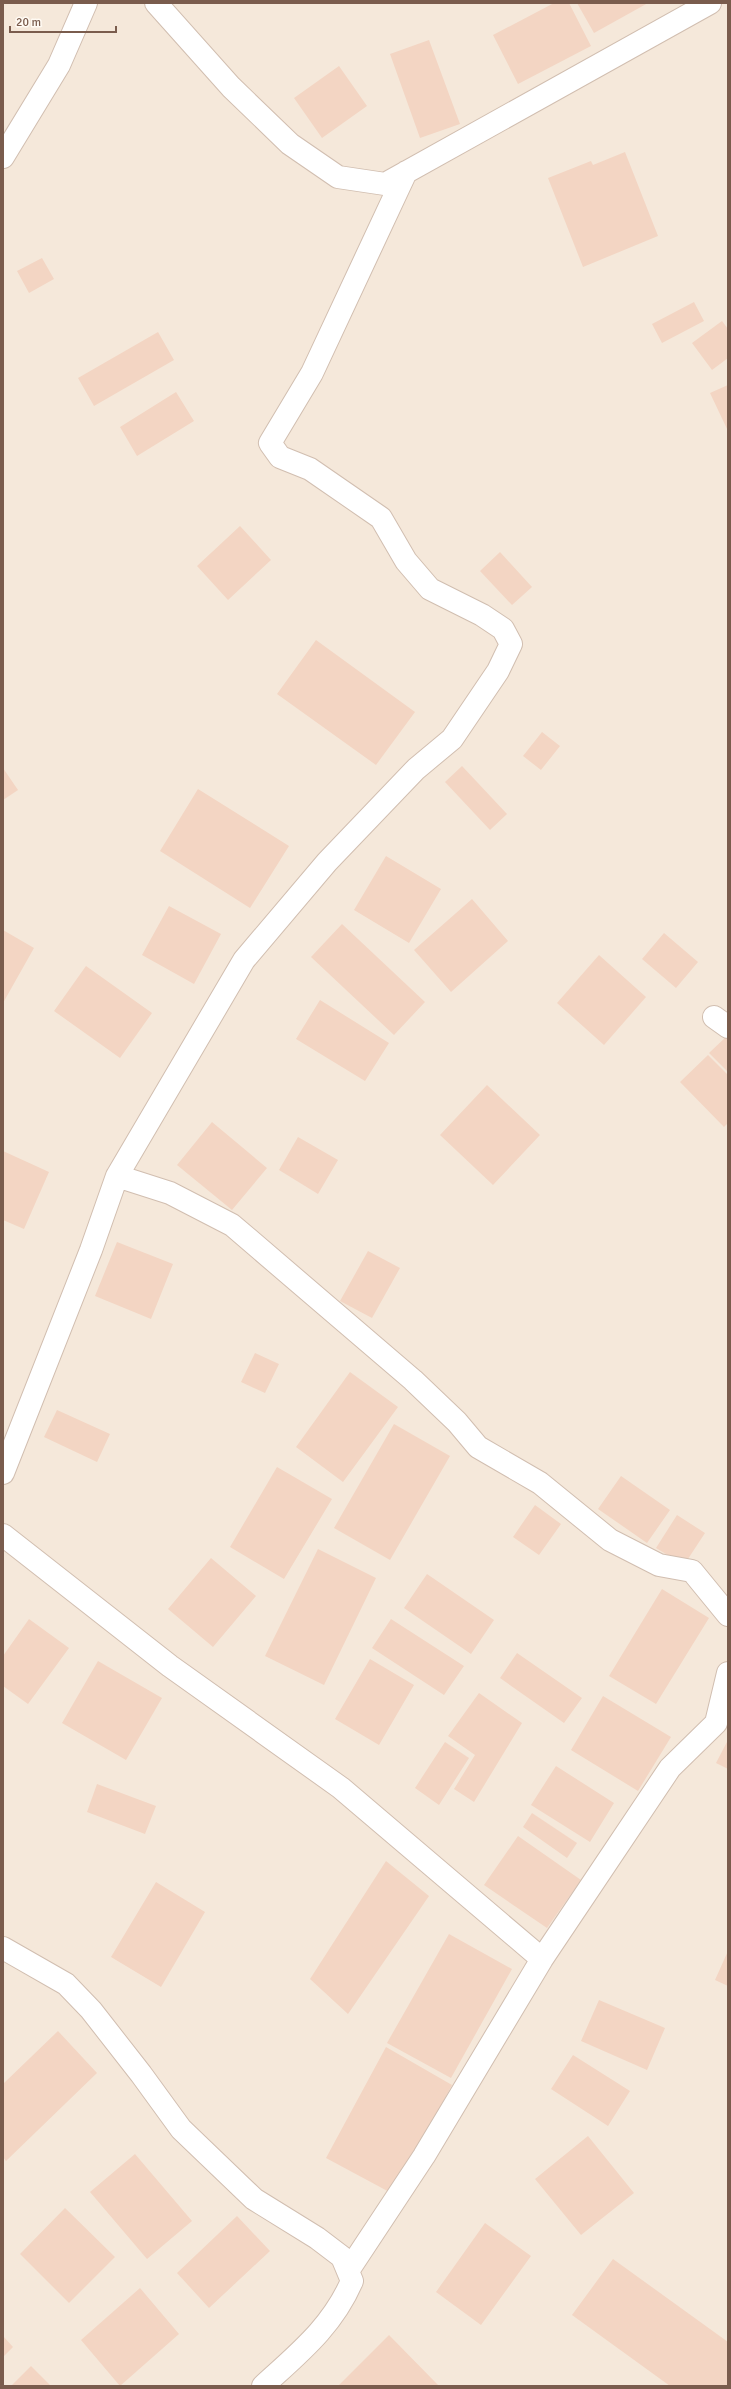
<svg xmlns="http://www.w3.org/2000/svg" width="731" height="2389" font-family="Signika,sans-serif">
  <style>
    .residential { fill: #f5e8da }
    .building { fill: #f3d5c3 }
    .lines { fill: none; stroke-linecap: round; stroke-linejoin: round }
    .minor-casing { stroke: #d1beb0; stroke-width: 24 }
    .minor { stroke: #fff; stroke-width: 22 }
  </style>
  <rect width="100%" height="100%" fill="#fdf6ec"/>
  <path class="residential" d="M3,3H728V2386H3Z"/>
  <path class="building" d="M554,3H569L591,46L518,84L493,35Z
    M577,3H648L594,33Z
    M429,40L460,124L420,138L390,54Z
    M339,66L367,106L322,138L294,98Z
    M625,152L658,236L583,267L548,178L591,161L593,165Z
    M42,258L54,279L29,293L17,271Z
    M694,302L704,321L662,343L652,324Z
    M722,321L728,329V358L712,370L692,343Z
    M158,332L174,360L94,406L78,378Z
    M728,385V431L710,393Z
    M176,392L194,421L137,456L120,427Z
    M240,526L271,560L228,600L197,566Z
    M500,552L532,587L512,605L480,571Z
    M316,640L415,712L376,765L277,694Z
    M542,732L560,746L541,770L523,756Z
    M462,766L507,814L490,830L445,782Z
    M3,768L18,790L3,800Z
    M198,789L289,846L250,908L160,851Z
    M386,856L441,889L409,943L354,910Z
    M472,899L508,941L451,992L414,950Z
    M169,906L221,934L194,984L142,955Z
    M342,924L425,1002L394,1035L311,957Z
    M3,930L34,948L3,1003Z
    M664,933L698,962L676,988L642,959Z
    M599,955L646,997L604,1045L557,1003Z
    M86,966L152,1013L120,1058L54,1011Z
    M320,1000L389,1043L365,1081L296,1039Z
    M728,1035V1072L709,1053Z
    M708,1055L728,1075V1123L724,1127L680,1082Z
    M487,1085L540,1135L493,1185L440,1135Z
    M212,1122L267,1168L232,1210L177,1165Z
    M298,1137L338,1160L318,1194L279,1170Z
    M3,1151L49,1172L24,1229L3,1220Z
    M117,1242L173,1264L151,1319L95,1296Z
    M368,1251L400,1268L372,1318L340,1301Z
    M255,1353L279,1364L265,1393L241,1382Z
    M350,1372L398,1407L343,1482L296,1447Z
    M57,1410L110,1434L97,1462L44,1437Z
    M394,1424L450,1456L390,1560L334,1528Z
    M277,1467L332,1499L284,1579L230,1547Z
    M621,1476L670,1510L647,1543L598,1509Z
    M535,1505L561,1524L539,1555L513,1537Z
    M677,1515L705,1533L684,1565L656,1548Z
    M318,1549L376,1578L324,1685L265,1656Z
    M211,1558L256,1596L213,1647L168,1609Z
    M427,1574L494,1620L471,1654L404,1608Z
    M662,1589L709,1618L656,1704L609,1676Z
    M29,1619L69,1648L28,1704L3,1686V1656Z
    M391,1619L464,1666L444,1695L372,1648Z
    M517,1653L582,1698L564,1723L500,1678Z
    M370,1659L414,1685L379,1745L335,1719Z
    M98,1661L162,1698L126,1760L62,1723Z
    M479,1693L522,1723L474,1802L454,1789L475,1755L448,1736Z
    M603,1696L671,1737L638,1791L571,1750Z
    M728,1740V1769L716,1763Z
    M445,1742L469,1758L439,1805L415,1788Z
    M556,1766L614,1803L590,1842L531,1805Z
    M97,1784L156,1806L145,1834L87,1812Z
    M532,1813L577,1843L567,1858L523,1827Z
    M518,1836L581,1880L547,1928L484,1885Z
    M386,1861L429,1896L348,2014L310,1979Z
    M156,1882L205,1912L161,1987L111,1957Z
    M449,1934L512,1969L451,2078L387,2043Z
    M728,1951V1986L715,1980Z
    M599,2000L665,2028L647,2070L581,2041Z
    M58,2031L97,2073L6,2161L3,2157V2084Z
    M386,2047L452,2085L393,2194L326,2158Z
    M573,2055L630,2091L608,2126L551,2089Z
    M588,2136L634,2193L581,2235L535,2179Z
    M135,2154L192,2221L147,2259L90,2192Z
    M65,2208L115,2257L69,2303L20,2254Z
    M237,2216L270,2251L209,2308L177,2273Z
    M485,2223L531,2256L481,2325L436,2292Z
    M613,2259L728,2342V2386H670L572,2315Z
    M140,2288L179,2334L120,2386L81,2340Z
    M389,2335L439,2386H338Z
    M3,2336L13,2347L3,2357Z
    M31,2366L51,2386H11Z"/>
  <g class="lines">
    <g class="minor-casing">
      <path id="minor" d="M156,3L231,87L290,144L338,177L385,184L710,3
        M3,157L59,65L86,3
        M714,1017L728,1027
        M117,1176L170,1193L232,1225L413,1380L457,1422L478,1447L540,1483L610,1540L659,1565L692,1571L728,1615
        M3,1473L91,1250L117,1176L244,960L327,862L416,769L452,739L498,671L511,644L503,629L482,615L430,589L406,561L381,518L310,469L280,457L270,443L312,373L406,172
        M3,1535L170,1666L341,1788L542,1959
        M3,1948L66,1984L91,2010L141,2074L181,2129L254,2199L317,2238L342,2257L352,2281C332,2327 299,2353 263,2386
        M348,2271L424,2156L542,1959L670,1768L716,1723L728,1673"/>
    </g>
    <use href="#minor" class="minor"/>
  </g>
  <rect width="731" height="2389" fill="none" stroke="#7a5c4d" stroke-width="8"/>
  <path d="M10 26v6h106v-6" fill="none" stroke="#7a5c4d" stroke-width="2"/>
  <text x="16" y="26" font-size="12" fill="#7a5c4d" stroke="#fffaf3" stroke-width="3" paint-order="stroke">20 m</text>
</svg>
